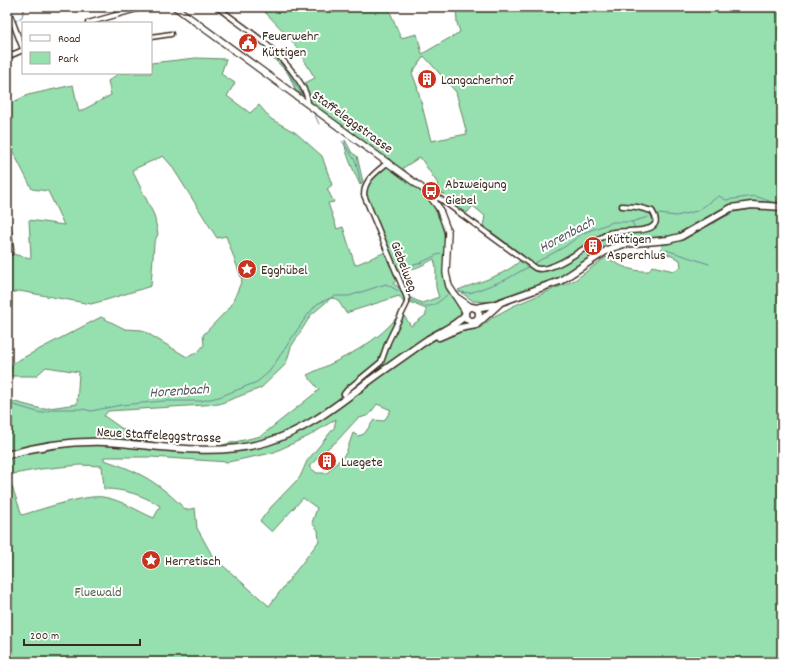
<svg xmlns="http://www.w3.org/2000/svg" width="789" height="669" font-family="Dekko,sans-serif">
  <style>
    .green { fill: #96dfae; stroke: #688466; fill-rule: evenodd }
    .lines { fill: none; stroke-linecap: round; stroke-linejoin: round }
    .stream { stroke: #6b8899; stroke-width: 1 }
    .street-casing { stroke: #3b2a1e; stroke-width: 7 }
    .secondary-casing { stroke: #3b2a1e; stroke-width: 8 }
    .primary-casing { stroke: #3b2a1e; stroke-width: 9 }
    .street { stroke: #fff; stroke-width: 4 }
    .secondary { stroke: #fff; stroke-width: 5.5 }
    .primary { stroke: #fff; stroke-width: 6 }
    .labels { text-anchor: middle; stroke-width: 4; stroke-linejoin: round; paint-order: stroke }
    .poi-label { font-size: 14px; fill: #3b2a1e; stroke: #fff; text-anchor: start }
    .street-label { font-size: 14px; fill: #3b2a1e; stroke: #fff }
    .park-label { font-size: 14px; fill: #566049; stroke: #fff }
    .water-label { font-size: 15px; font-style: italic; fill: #53595c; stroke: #fff }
  </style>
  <rect width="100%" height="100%" fill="#fff"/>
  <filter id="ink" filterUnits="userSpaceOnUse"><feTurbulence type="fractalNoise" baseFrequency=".025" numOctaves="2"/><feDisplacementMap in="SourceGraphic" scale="8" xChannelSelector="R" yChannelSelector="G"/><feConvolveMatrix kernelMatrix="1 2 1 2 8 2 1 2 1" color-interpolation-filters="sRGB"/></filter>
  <g filter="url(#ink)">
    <path class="green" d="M260,7H388L401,38L417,34L422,54L460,32L457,23L456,7H782V203L758,202L730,207L687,231L671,237L640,240L631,237H617L608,241L597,253L562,276L488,302L473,301L458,290C478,282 511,274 524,256L483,226L485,216L473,206L467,213L458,208L443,193L438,194L433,190L438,184L420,157L403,168C426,196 442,209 446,248C447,259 442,273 445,285C449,299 460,301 462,316L394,360L332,412L398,363L421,348L437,339L455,333L480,328L493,317L513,306L575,280L606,257C620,266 632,272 649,271L652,266L674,271L681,267L680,260L661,251L662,245L683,239L734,212L758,208L782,210V662H7V400L42,409L77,404L79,372L46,367L36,376H9L13,363L101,317L125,329L142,330L187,357L198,352L204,345L203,335L231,306L242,280L226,236L217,238L171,165L163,156L132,170L154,215L158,234L154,243L151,286L106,300L91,304L19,291L7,294V253L31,258L29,220L64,225L48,191L32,189L7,140V105L28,95L73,85L79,112L111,95L108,81L119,73H151V63L196,58L226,59L221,74L235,83L227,96L250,113L259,105L271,119L296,133L322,156L332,185L327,189L334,202L328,203L337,229L343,227L355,265L388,251L364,195L367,180L388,162L313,105L301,85L315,78L291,39ZM424,56L456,92L467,134L431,141L417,86L412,73ZM434,259C439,275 432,281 439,297L422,303L411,298L409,302L426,309V315L411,326L401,311C382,342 339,360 307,375L319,390L261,436L222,445V448L166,445L137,439L104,416L108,411L219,404L261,388L286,364L291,347L311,315L331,298L337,299L346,313L399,296L404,303L407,294L393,283L397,280V268C410,273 423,265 434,259ZM377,404L391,410L384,421L374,420L364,434L358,436L353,433L346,453L327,473H317L309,467L324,451L336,442L357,419L369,415ZM336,419L334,428L307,461L300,477L271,507L260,521L272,532L303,498L317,508L312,523L318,530L319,541L269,606L213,557L197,528L195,508L186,510C159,483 141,472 104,460V457H151L228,462L272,453L309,436ZM80,465L102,466L104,489C124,489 143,495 160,506L154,518C137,511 122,500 103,497C87,494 39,510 22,515L8,475L41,469Z
      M276,55L296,80L305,96L296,91L288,73L274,59Z
      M345,140L352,153L357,156L363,182L360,185C355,173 343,150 345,140Z"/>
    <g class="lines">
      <path class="stream" d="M223,7L227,10
        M16,21L22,17L24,7
        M278,59L302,94
        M313,111L319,124
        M342,141L356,162L361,184
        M362,194L376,231
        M776,202H782
        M659,214L676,216L697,211L719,196L726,200L755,196L772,202
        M632,222L635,228
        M382,246L390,266
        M666,250L709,264
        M535,263L566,246L583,233L613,222H631L648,217
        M402,267L418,264L441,253
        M457,292L470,293L505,280L528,267
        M412,301C429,310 433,307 447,295
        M7,403L41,413L54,409H83L91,411L121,405L163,401H201L219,397L257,382L269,372L306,317L317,304L335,296H349L386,284L402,293"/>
      <g class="street-casing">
        <path id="street" d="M7,7L23,49
          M217,7C247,30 275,46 297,78C302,85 308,95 308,103
          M88,23L144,7
          M151,37L171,34
          M7,57L23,50
          M433,199L439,198L535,268C552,275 593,241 609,233C618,228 670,238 652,211L637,207L622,206
          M7,217L11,250L10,253H7
          M344,394L348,389L381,362L388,342L407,303V298L364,195C364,179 377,172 388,162"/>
      </g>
      <g class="secondary-casing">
        <path id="secondary" d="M175,7L426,191L439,208L448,232L446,273L449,286L465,311
          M458,298L471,307"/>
      </g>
      <g class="primary-casing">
        <path id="primary" d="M465 314a7 7 0 1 1 14 0a7 7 0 1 1-14 0Z
          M475,308L493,305L560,281L609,249L624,244L668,240L680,237L731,208L752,205L782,207
          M439,337L460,328L476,325L499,304
          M7,455C38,446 73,441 105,442C161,445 212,458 267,442C311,429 344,399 380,373C396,362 411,351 427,340C439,332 455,327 465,315"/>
      </g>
      <use href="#street" class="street"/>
      <use href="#secondary" class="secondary"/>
      <use href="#primary" class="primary"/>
    </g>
  </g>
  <defs>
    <g id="civic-disc" transform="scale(1)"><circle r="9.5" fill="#c8321e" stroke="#fff"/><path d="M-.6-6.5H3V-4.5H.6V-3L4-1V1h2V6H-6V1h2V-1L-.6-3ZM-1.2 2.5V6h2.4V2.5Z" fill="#fff"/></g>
    <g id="building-disc" transform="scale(1)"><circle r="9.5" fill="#c8321e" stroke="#fff"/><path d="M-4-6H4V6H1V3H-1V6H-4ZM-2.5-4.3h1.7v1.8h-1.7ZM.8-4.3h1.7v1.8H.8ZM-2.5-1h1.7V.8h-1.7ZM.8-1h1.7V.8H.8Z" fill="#fff"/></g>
    <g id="bus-disc" transform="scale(1)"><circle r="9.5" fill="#c8321e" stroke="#fff"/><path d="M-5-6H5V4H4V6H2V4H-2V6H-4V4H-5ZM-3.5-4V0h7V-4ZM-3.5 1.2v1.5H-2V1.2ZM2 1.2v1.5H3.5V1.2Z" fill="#fff"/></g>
    <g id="sight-disc" transform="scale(1)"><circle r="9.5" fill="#c8321e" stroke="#fff"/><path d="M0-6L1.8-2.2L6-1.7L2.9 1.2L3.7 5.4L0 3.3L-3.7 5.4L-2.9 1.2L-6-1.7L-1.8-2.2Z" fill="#fff"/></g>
  </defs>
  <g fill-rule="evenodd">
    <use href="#civic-disc" x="248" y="43"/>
    <use href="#building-disc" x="427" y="79"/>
    <use href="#bus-disc" x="431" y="191"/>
    <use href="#building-disc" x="593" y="246"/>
    <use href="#sight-disc" x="247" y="269"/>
    <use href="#building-disc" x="327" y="461"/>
    <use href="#sight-disc" x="151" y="560"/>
  </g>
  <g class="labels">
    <g class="poi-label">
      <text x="262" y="40">Feuerwehr<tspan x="262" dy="16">Küttigen</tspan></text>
      <text x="441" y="84">Langacherhof</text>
      <text x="445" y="188">Abzweigung<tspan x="445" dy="16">Giebel</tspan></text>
      <text x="607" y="243">Küttigen<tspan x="607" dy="16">Asperchlus</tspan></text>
      <text x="261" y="274">Egghübel</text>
      <text x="341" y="466">Luegete</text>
      <text x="165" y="565">Herretisch</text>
    </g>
    <g class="street-label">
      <text transform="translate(353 121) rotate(36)" y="5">Staffeleggstrasse</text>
      <text transform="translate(405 266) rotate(69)" y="5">Giebelweg</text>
      <text transform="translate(159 434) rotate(3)" y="5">Neue Staffeleggstrasse</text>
    </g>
    <g class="park-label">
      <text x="98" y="596">Fluewald</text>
    </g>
    <g class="water-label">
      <text transform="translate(566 234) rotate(-28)" y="5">Horenbach</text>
      <text transform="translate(179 390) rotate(-4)" y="5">Horenbach</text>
    </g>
  </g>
  <rect width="789" height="669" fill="none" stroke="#fff" stroke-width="24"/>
  <rect x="12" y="12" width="765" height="645" fill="none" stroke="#3b2a1e" stroke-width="1.5" filter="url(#ink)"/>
  <rect x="22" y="22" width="130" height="52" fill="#ffffff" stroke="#b1aaa5"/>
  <rect x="30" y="35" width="20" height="6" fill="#ffffff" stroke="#b1aaa5"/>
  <text x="58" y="42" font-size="12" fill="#3b2a1e">Road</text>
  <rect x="30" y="52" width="20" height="12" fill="#96dfae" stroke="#b1aaa5"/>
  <text x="58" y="62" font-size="12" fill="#3b2a1e">Park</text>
  <path d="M24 639v6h116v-6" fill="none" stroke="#3b2a1e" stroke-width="2"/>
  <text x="30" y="639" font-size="12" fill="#3b2a1e" stroke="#ffffff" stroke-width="3" paint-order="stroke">200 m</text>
</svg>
